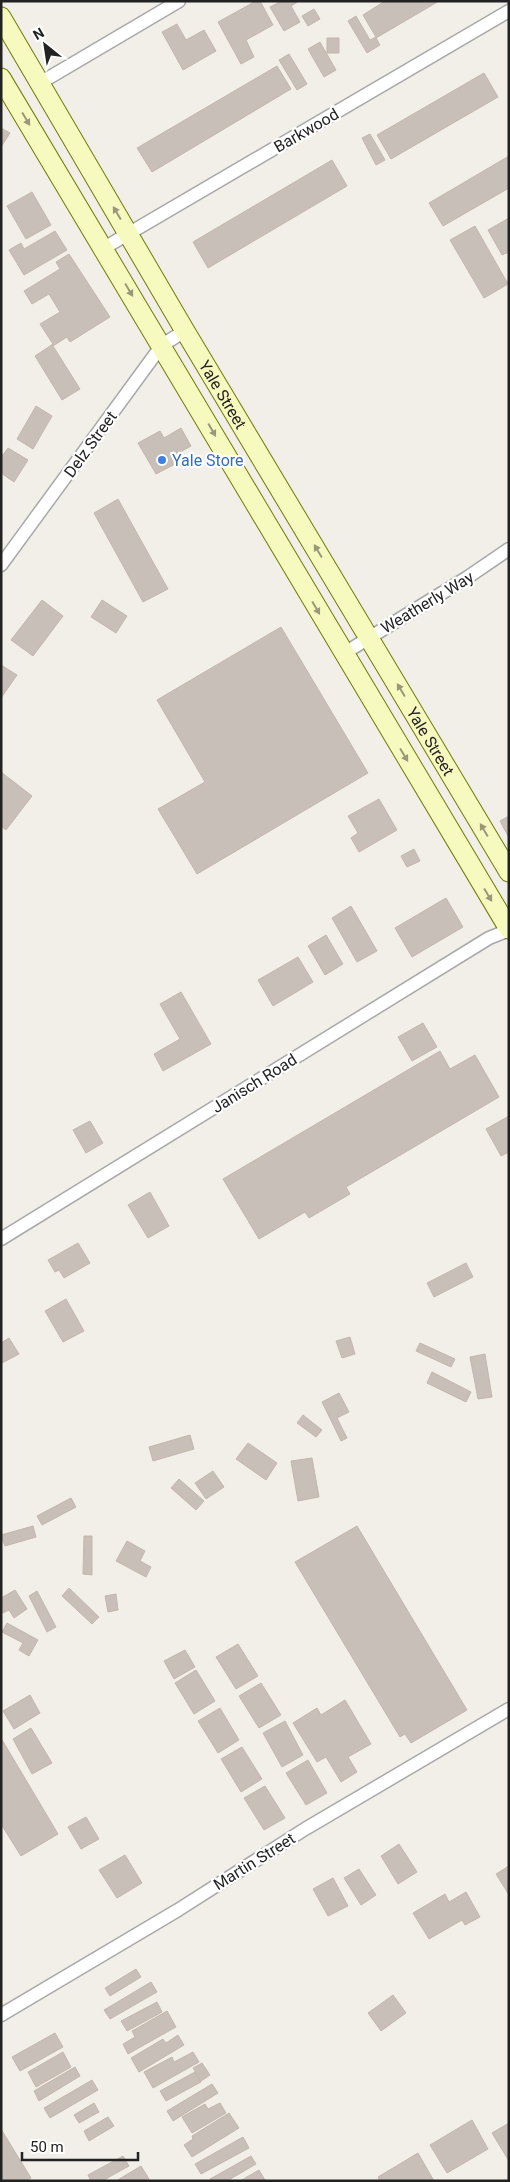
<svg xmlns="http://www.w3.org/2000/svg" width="510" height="2182" font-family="Roboto,sans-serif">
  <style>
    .building { fill: #c7bfb8; stroke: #c4b6ab }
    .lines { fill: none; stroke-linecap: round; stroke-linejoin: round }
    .minor-casing { stroke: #a9a9a9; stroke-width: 15 }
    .secondary-casing { stroke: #707d05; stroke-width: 21 }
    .minor { stroke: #fff; stroke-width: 12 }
    .secondary { stroke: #f7fabf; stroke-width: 19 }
    .oneway { fill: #979978 }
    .shop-dot { fill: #3f7fe0; stroke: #fff; stroke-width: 2 }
    .labels { text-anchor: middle; stroke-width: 4.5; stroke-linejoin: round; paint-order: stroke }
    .street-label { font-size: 16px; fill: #222; stroke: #fff }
    .shop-label { font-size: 16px; fill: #366cbe; stroke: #fff; text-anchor: start }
  </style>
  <rect width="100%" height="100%" fill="#f2efe9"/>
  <path class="building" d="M256,1H260L273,25L246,40L254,57L241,64L218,22Z
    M277,1H299L291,6L300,22L284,31L270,7L278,3Z
    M385,1H439L376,38L380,45L367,53L348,21L356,16L370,40L376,37L363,15Z
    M314,9L320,19L308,26L302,16Z
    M177,24L186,40L204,30L216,51L183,70L162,32Z
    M327,38H339V53H327Z
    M320,42L336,70L324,77L308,49Z
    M289,54L307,84L297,90L279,60Z
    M277,66L291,89L152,172L137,148Z
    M484,73L498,97L391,159L377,135Z
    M1,128L10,133L1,147Z
    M370,134L385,160L376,165L362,138Z
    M509,156V188L443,226L429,203Z
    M332,160L347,186L208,268L193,242Z
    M32,192L51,225L26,239L7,206Z
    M509,218V252L502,255L488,230Z
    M475,226L508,284L484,298L450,240Z
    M55,231L67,250L24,275L9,250L21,243L24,249Z
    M69,254L110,317L70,342L67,337L53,346L80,389L62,400L35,356L53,344L40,324L60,312L49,294L32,304L24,291L60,269L56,262Z
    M36,406L52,416L33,449L17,439Z
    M181,428L191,446L173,456L177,463L156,474L138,443L160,431L164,438Z
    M8,448L28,460L14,482L1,473V454L3,455Z
    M118,499L168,589L143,602L94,513Z
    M42,600L63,616L33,656L11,640Z
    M102,600L127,616L116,633L91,617Z
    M281,627L368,773L197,874L158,809L205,782L157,700Z
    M1,665L17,675L1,698Z
    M1,772L32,796L6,830L1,826Z
    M379,799L397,830L359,852L351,838L358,833L348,816Z
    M509,816V835L508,836L500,821Z
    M414,849L420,861L407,867L401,856Z
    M446,898L463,927L412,957L395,928Z
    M351,906L377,951L357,962L332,918Z
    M326,935L343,964L325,975L308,946Z
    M298,957L313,982L273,1006L258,980Z
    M181,992L211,1044L163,1071L154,1054L180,1039L160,1004Z
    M423,1023L437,1047L412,1061L398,1037Z
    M440,1051L450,1069L475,1055L499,1097L346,1187L350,1194L309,1218L305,1212L259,1239L223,1179Z
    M509,1116V1152L501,1156L486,1129Z
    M90,1121L103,1143L86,1153L73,1130Z
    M150,1192L169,1226L148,1238L128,1205Z
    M78,1243L90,1263L64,1278L59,1270L55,1272L48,1260Z
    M466,1263L473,1277L434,1297L427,1283Z
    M66,1299L84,1331L63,1342L45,1311Z
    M350,1337L355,1354L342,1358L336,1341Z
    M9,1338L19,1354L2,1363L1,1343Z
    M420,1343L455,1359L451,1367L416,1351Z
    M485,1354L492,1397L478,1399L470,1357Z
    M432,1372L471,1392L466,1402L427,1383Z
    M339,1393L349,1412L337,1418L347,1438L341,1441L322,1402Z
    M303,1415L322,1430L316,1437L297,1423Z
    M190,1435L194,1449L153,1461L149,1447Z
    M248,1443L277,1463L266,1480L236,1459Z
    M312,1458L319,1497L298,1501L291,1461Z
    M213,1471L224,1487L206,1499L195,1483Z
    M179,1479L204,1501L196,1510L171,1488Z
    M71,1498L76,1507L42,1525L37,1516Z
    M33,1526L36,1537L5,1546L1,1535Z
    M357,1526L467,1710L411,1743L405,1734L400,1737L295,1562Z
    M84,1536H92V1575L83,1574Z
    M127,1541L145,1551L140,1561L151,1567L146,1577L116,1561Z
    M69,1588L99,1617L92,1624L62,1596Z
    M15,1590L27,1609L14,1618L9,1610L3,1613L1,1610V1598Z
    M37,1591L56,1627L47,1632L29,1596Z
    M116,1594L118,1610L108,1612L105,1596Z
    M7,1623L38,1640L29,1656L19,1650L23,1643L2,1632Z
    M238,1644L258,1676L236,1689L216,1657Z
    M185,1650L195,1667L174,1679L164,1661Z
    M196,1670L215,1701L194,1714L175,1683Z
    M261,1683L281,1715L259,1728L239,1696Z
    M30,1695L40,1713L14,1729L3,1711Z
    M345,1700L371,1744L348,1757L357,1772L341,1782L326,1757L317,1762L293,1723L317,1708L321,1715Z
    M220,1708L239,1740L218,1753L198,1721Z
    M285,1721L303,1755L282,1767L263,1733Z
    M31,1728L52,1763L32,1774L13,1739Z
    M1,1738L58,1834L21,1856L1,1824Z
    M242,1747L262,1779L241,1792L221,1759Z
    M308,1760L327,1793L306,1805L286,1773Z
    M265,1786L285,1818L264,1830L244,1798Z
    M86,1817L99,1839L81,1849L68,1827Z
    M399,1844L417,1872L398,1884L381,1856Z
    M125,1855L142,1883L117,1898L99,1870Z
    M509,1866V1895L496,1874Z
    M359,1869L376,1895L361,1905L344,1878Z
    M333,1878L348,1906L328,1916L313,1889Z
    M466,1892L480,1917L465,1925L462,1920L429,1939L413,1913L445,1894L449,1902Z
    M136,1969L141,1977L110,1996L105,1988Z
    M151,1982L157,1992L110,2019L104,2010Z
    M393,1995L406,2013L381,2031L368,2013Z
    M157,2002L162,2012L127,2031L121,2021Z
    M167,2011L176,2027L128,2054L123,2044L135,2037L132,2031Z
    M55,2033L63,2047L20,2071L12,2057Z
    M178,2035L184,2045L139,2072L131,2058L163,2039L166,2043Z
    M63,2052L71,2067L36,2087L28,2072Z
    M193,2052L199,2062L153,2088L144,2072L172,2057L174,2062Z
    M202,2063L210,2075L201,2081L193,2068Z
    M75,2067L80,2076L39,2101L34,2091Z
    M195,2072L201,2082L166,2101L160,2091Z
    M92,2080L98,2090L50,2118L44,2108Z
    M212,2084L218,2093L173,2121L167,2111Z
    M94,2103L99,2112L79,2123L74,2115Z
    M220,2103L226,2113L192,2133L182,2117L205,2104L208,2109Z
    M229,2113L239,2128L192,2157L184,2145L193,2139L192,2136Z
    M108,2117L114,2126L89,2141L84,2131Z
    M472,2120L488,2149L447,2173L430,2145Z
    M509,2123V2161L492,2133Z
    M1,2129L31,2178L26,2181H1Z
    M243,2137L249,2148L201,2174L195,2164Z
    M418,2153L434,2181H380L378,2177Z
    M123,2156L129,2166L102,2181H91L88,2175Z
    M251,2156L256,2164L227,2181H211L210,2179Z
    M141,2166L149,2179L116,2181Z
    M259,2170L265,2180L263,2181H240Z"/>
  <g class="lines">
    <g class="minor-casing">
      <path id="minor" d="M40,83L179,1
        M104,248L509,11
        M1,565L162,345L185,331
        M343,654L468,577L509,549
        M1,1239L489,938L509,930
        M1,2015L178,1910L305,1829L509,1709"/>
    </g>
    <g class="secondary-casing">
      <g id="secondary">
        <path id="s1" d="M1,17L185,331L509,872"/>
        <path d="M1,78C171,361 338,646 509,929"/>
      </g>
    </g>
    <use href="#minor" class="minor"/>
    <use href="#secondary" class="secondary"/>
  </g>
  <defs><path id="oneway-solid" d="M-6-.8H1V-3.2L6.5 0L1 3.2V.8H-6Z" transform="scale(1.25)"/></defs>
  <g class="oneway">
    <use href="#oneway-solid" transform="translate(26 119) rotate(59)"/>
    <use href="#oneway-solid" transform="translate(117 213) rotate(-121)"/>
    <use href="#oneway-solid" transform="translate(129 290) rotate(59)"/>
    <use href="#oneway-solid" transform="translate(212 430) rotate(60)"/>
    <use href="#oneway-solid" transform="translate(318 551) rotate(-121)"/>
    <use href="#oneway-solid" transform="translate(316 608) rotate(60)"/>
    <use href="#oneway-solid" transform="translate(401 690) rotate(-121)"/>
    <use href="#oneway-solid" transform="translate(404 755) rotate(59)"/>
    <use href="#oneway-solid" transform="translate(484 830) rotate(-121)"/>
    <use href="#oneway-solid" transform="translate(488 895) rotate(59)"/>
  </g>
  <circle class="shop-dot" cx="162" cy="460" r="5"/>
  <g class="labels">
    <g class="street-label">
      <text transform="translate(306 130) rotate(-30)" y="6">Barkwood</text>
      <text dy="6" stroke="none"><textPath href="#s1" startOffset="438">Yale Street</textPath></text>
      <text transform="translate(90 444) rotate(-54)" y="6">Delz Street</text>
      <text transform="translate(427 602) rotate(-31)" y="6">Weatherly Way</text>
      <text dy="6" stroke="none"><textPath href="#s1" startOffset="842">Yale Street</textPath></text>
      <text transform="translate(254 1083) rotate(-32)" y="6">Janisch Road</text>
      <text transform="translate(254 1861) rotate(-32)" y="6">Martin Street</text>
    </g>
    <g class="shop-label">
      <text x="172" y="466">Yale Store</text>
    </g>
  </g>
  <rect width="510" height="2182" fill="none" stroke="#222222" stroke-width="5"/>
  <g transform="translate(45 45) rotate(330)" stroke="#ffffff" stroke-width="4" paint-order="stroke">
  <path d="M0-4L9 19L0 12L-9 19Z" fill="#222222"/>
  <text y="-8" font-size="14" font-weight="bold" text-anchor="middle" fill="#222222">N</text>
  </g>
  <path d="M22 2152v8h116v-8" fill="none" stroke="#222222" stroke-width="2.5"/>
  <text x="30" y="2152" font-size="15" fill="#222222" stroke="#ffffff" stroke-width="4" paint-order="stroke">50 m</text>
</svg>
